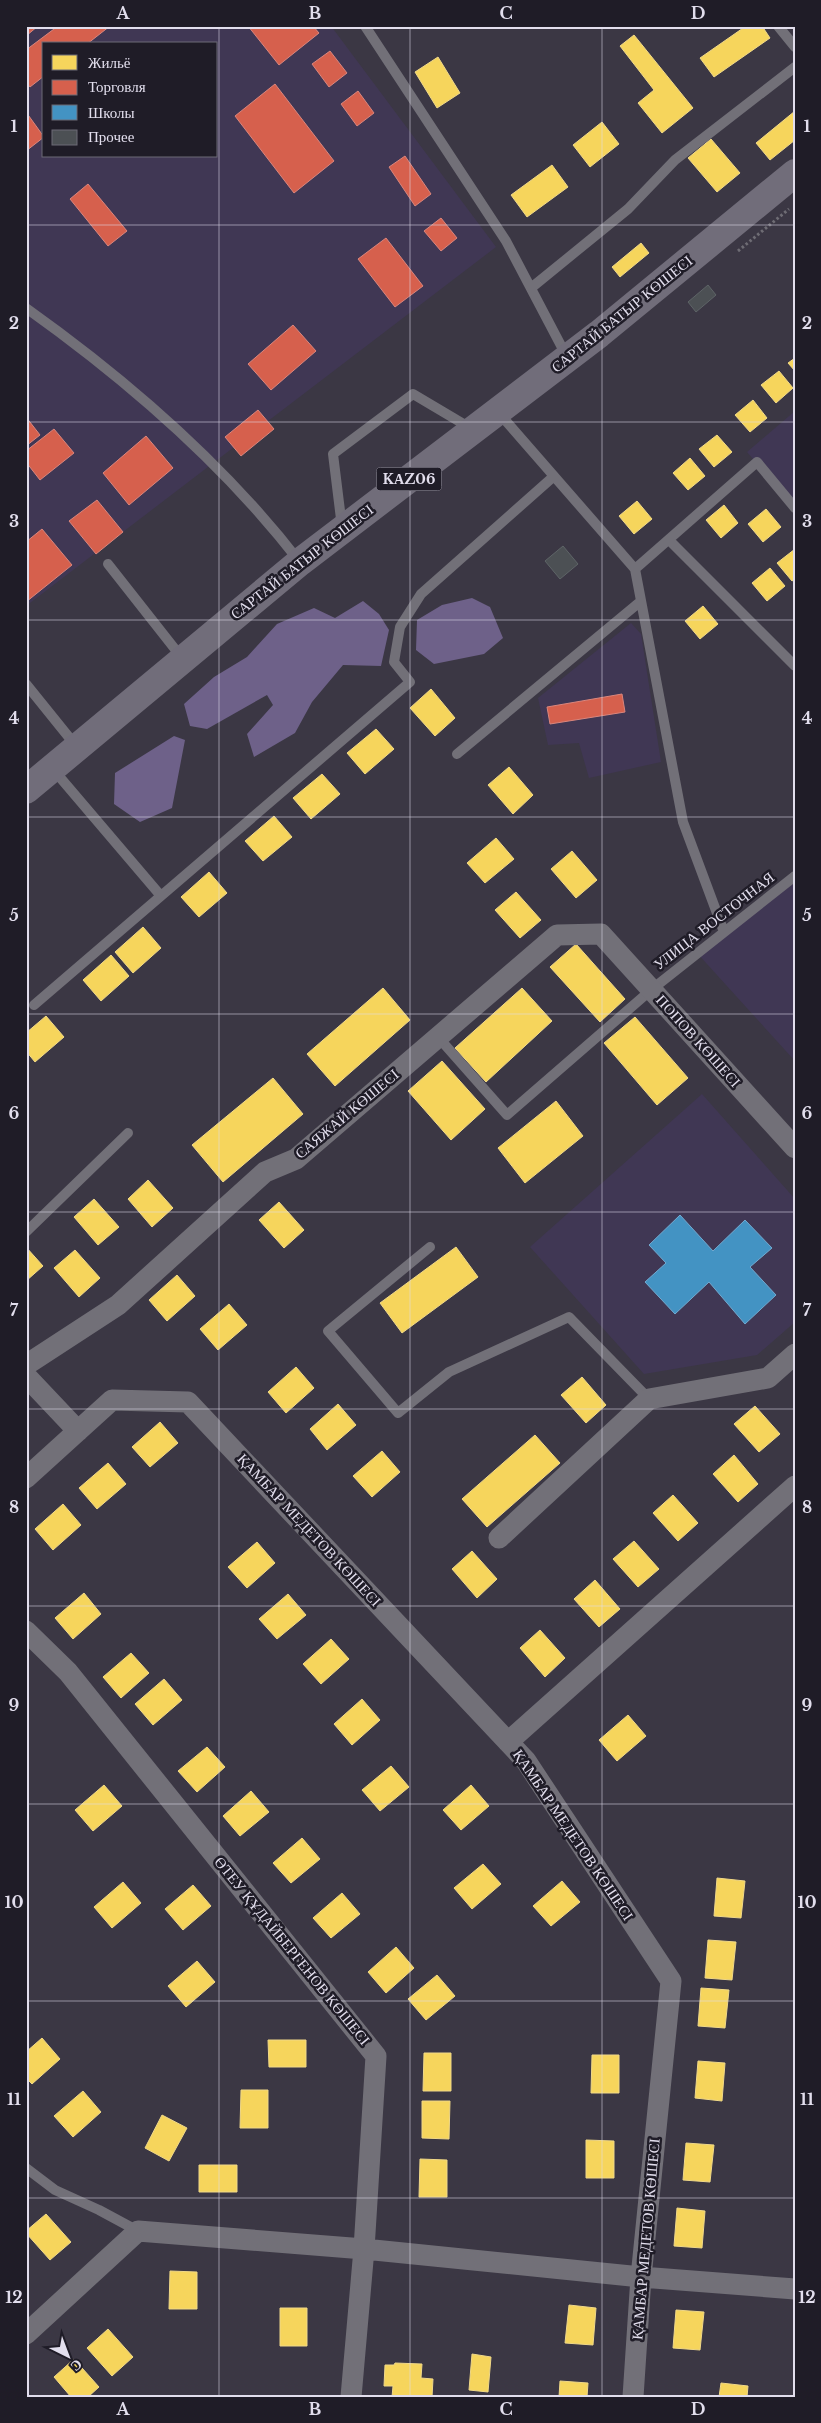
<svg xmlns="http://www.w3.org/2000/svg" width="821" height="2423" font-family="'Libre Baskerville',serif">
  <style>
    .built { fill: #403754; fill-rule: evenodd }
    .forest { fill: #6e6189 }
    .homes { fill: #f6d55c; stroke: #f0d888 }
    .shops { fill: #d6604d; stroke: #da867d }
    .schools { fill: #4393c3; stroke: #73aad0 }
    .building { fill: #4c5054; stroke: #5e6467 }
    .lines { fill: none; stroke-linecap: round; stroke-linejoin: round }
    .path { stroke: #6e6c74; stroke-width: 3; stroke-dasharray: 2.5 2.5; stroke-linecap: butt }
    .lane { stroke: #727078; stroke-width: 10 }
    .street { stroke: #727078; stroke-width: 21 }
    .highway { stroke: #716d7a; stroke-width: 28 }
    .grid { fill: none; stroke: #e2deed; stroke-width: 1; stroke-opacity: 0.55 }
    .labels { text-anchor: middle; stroke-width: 5; stroke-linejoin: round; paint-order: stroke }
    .shield { fill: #1f1c27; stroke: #a8a4b2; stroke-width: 1 }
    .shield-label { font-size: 14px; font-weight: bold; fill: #e2deed }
    .street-label { font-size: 15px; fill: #e2deed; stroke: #1f1c27 }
    .neatline { fill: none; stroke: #e2deed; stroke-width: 2 }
    .grid-label { font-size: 16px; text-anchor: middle; font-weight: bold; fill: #e2deed }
  </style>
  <rect width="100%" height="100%" fill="#3b3744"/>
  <path class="built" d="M26,26H331L496,247L26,606ZM44,44H216V156H44Z
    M795,411V508L747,452Z
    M631,623L641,634L661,762L589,778L579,743L548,745L538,698Z
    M795,876V1061L697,953Z
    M702,1094L795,1199V1322L757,1355L644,1374L530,1247Z"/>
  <path class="forest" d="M472,598L490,607L503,638L484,654L434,664L416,650L417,620L442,605Z
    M363,601L379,614L389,630L381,666L343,665L312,702L295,733L254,757L247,734L273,705L267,695L207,729L190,726L184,704L214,677L247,657L277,624L314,608L335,618Z
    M174,736L185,740L172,808L140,822L114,804L115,773Z"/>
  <path class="homes" d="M746,26H762L770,38L714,77L700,58Z
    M634,35L693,108L662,133L638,103L654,90L620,46Z
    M438,57L460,93L437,108L415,72Z
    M795,111V140L770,160L756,143Z
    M602,122L619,144L590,167L573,145Z
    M711,139L740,173L717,192L688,158Z
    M552,165L568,187L527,217L511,195Z
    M641,243L649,253L620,277L612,267Z
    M795,358V371L788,363Z
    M779,371L793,388L776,403L761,385Z
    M753,400L767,418L750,432L735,415Z
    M717,435L732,452L714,467L699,449Z
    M690,458L705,476L688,490L673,473Z
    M637,501L652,519L634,534L619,516Z
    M724,505L738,523L721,538L706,520Z
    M766,509L781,527L763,542L748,524Z
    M795,549V579L792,581L777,563Z
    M770,568L785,586L767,601L752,583Z
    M703,606L718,624L700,639L685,621Z
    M431,689L455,718L435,736L410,708Z
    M376,729L394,749L365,774L347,753Z
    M509,767L533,795L513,814L488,785Z
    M322,774L340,794L311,819L293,798Z
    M274,816L292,837L263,861L245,841Z
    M496,838L514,859L485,883L467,863Z
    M572,851L597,880L576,898L551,869Z
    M209,872L227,893L199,917L181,897Z
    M516,892L541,920L520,938L495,910Z
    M143,927L161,948L133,973L115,952Z
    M576,944L625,999L600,1022L550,967Z
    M111,955L129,976L101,1001L83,980Z
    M383,988L410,1020L335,1086L307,1054Z
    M522,988L552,1021L486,1082L455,1048Z
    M46,1016L64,1037L35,1062L26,1051V1033Z
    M635,1017L688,1078L657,1105L604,1043Z
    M442,1061L485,1109L451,1140L408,1091Z
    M273,1078L303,1114L223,1182L192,1145Z
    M556,1101L583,1136L525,1183L498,1148Z
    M148,1180L173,1208L152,1227L128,1199Z
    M94,1199L119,1227L98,1245L74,1217Z
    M279,1202L304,1230L284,1248L259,1220Z
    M26,1247L43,1266L26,1281Z
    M456,1247L478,1277L402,1333L380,1303Z
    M75,1250L100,1278L79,1297L54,1268Z
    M177,1275L195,1296L167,1321L149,1300Z
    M229,1304L247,1325L218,1350L200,1329Z
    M296,1367L314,1388L286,1413L268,1392Z
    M582,1377L606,1405L586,1423L561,1395Z
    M338,1404L356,1425L327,1450L310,1429Z
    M755,1406L780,1434L759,1452L734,1424Z
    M160,1422L178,1443L150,1467L132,1447Z
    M535,1435L560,1463L487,1527L462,1499Z
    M382,1451L400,1472L372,1497L353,1476Z
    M734,1455L758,1484L738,1502L713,1474Z
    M108,1463L126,1484L97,1509L79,1488Z
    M673,1495L698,1523L678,1541L653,1513Z
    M63,1504L81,1525L53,1550L35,1529Z
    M634,1541L659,1569L638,1587L613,1559Z
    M257,1542L275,1563L247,1588L228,1567Z
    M472,1551L497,1579L477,1598L452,1569Z
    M595,1580L620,1609L599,1627L574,1599Z
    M84,1593L101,1614L73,1639L55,1618Z
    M288,1594L306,1615L277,1639L259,1619Z
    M540,1630L565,1658L545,1677L520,1648Z
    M331,1639L349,1659L321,1684L303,1664Z
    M131,1653L149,1673L121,1698L103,1677Z
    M164,1679L182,1700L153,1725L135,1704Z
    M362,1699L380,1720L352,1745L334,1724Z
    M628,1715L646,1736L617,1761L599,1740Z
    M207,1747L225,1767L197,1792L178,1771Z
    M391,1766L409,1787L380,1811L362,1790Z
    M104,1785L122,1806L93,1831L75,1810Z
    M471,1785L489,1806L461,1830L443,1810Z
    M251,1791L269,1812L240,1836L223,1816Z
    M302,1838L320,1859L291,1883L273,1863Z
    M483,1864L501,1884L472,1909L454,1888Z
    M717,1878L745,1881L741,1918L714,1916Z
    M562,1881L580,1902L551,1926L533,1906Z
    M123,1882L141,1903L112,1928L94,1907Z
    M193,1885L211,1906L183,1930L165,1909Z
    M342,1893L360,1914L331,1938L313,1918Z
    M708,1940L736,1942L732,1980L705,1978Z
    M396,1947L414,1968L386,1993L368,1972Z
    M197,1961L215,1982L186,2007L168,1986Z
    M437,1975L455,1996L426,2020L408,1999Z
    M701,1988L729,1990L725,2028L698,2026Z
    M42,2038L60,2059L32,2084L26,2078V2052Z
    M268,2040H306V2067H269Z
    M424,2053H451V2091H423Z
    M592,2055H619V2093H591Z
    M698,2061L725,2063L722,2101L695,2098Z
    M241,2090H268V2128H240Z
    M83,2091L101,2112L73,2137L54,2116Z
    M422,2101H450L449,2139L422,2138Z
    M162,2115L187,2128L169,2161L145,2148Z
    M586,2140L614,2141V2178H586Z
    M686,2143L714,2145L710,2182L683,2180Z
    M420,2159L447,2160V2197H419Z
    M199,2165H237V2192H199Z
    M677,2208L705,2211L702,2248L674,2246Z
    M46,2214L71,2242L50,2260L26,2233V2231Z
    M170,2271L197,2272V2309H169Z
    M569,2305L596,2308L593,2345L565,2343Z
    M280,2308H307V2346H280Z
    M676,2310L704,2312L700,2350L673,2348Z
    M108,2329L133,2357L112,2376L87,2348Z
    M472,2354L491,2357L488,2392L469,2390Z
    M74,2359L99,2387L88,2397H71L54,2377Z
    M395,2363L422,2364L421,2378L433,2379L432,2397H392L393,2386H384L385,2365H394Z
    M560,2381L588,2383L587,2397H559Z
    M721,2383L748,2386L747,2397H719Z"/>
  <path class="shops" d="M26,26H38L26,36Z
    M58,26H110L87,44H44V76L30,87L26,82V50Z
    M248,26H313L319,33L279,65Z
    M330,51L347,73L329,87L312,64Z
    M275,84L334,161L294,193L235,116Z
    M358,91L374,113L357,126L341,104Z
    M26,112L44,137L26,151Z
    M405,156L431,194L415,206L389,167Z
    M88,184L127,231L108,246L70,199Z
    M441,218L457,238L441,251L424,231Z
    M386,238L423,286L395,307L358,259Z
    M293,325L316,351L271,390L248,364Z
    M258,410L274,429L241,456L225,437Z
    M26,417L40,435L26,446Z
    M54,429L74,453L40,480L26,462V451Z
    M146,436L173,468L129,505L103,473Z
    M97,500L123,532L96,554L69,521Z
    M42,529L72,565L26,602V542Z
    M622,694L625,712L550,724L547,707Z"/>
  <path class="schools" d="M680,1215L713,1251L745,1220L772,1248L750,1267L776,1295L745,1324L709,1282L675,1314L645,1282L666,1263L649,1245Z"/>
  <path class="building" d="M708,285L716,295L696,312L688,302Z
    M563,546L578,564L560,579L545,561Z"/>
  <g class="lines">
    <path class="path" d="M335,26H349
      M738,251L789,209"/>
    <path class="lane" d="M365,26L506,241L567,357
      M778,26L795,47
      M531,288L628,209L675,160L795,67
      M26,308C127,380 223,463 299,561
      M498,412L635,569L683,822L724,932
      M342,527L333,454L413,394L472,429
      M669,540L795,666
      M108,564L182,658
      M635,569L757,462L795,508
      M26,684L76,746
      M457,754L641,601
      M52,768L161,896
      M34,1005L410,682L394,662L400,627L421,594L553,477
      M438,1037L507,1115L651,990L795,876
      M26,1232L128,1133
      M430,1247L328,1331L398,1413L449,1372L569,1317L649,1399
      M26,2168L55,2190L99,2210L138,2231"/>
    <path class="street" d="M26,1365L118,1305L265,1172L296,1159L557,935L601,934L795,1148
      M26,1376L78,1431
      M26,1478L112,1400L188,1402L526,1761L671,1981L641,2277L633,2397
      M499,1538L649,1399L768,1378L795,1354
      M26,1631L68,1672L376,2056L364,2249L351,2397
      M508,1742L795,1486
      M26,2334L138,2231L364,2249L641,2277L795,2289"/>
    <path class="highway" d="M26,790L300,562L599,334L795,173"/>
  </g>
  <path class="grid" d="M219,26V2397M410,26V2397M602,26V2397M26,225H795M26,422H795M26,620H795M26,817H795M26,1014H795M26,1212H795M26,1409H795M26,1606H795M26,1804H795M26,2001H795M26,2198H795"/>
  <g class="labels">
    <rect class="shield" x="376.5" y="467.5" width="65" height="23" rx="4"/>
    <g class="shield-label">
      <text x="409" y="484">KАZ06</text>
    </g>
    <g class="street-label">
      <text transform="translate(622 314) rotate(-39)" y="5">САРТАЙ БАТЫР КӨШЕСІ</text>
      <text transform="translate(302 562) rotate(-38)" y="5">САРТАЙ БАТЫР КӨШЕСІ</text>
      <text transform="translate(714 921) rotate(-38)" y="5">УЛИЦА ВОСТОЧНАЯ</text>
      <text transform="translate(698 1041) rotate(48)" y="5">ПОПОВ КӨШЕСІ</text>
      <text transform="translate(347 1114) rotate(-40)" y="5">САЯЖАЙ КӨШЕСІ</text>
      <text transform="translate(309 1530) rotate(47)" y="5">ҚАМБАР МЕДЕТОВ КӨШЕСІ</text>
      <text transform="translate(573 1835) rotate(56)" y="5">ҚАМБАР МЕДЕТОВ КӨШЕСІ</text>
      <text transform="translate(292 1951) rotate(51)" y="5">ӨТЕУ ҚҰДАЙБЕРГЕНОВ КӨШЕСІ</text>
      <text transform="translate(646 2239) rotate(-85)" y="5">ҚАМБАР МЕДЕТОВ КӨШЕСІ</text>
    </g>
  </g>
  <rect width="821" height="2423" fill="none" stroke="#1f1c27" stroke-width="55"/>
  <rect x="42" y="42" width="175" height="115" fill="#1f1c27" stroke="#6d6a76"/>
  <rect x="52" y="55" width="25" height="15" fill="#f6d55c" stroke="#6d6a76"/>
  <text x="88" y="68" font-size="15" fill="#e2deed">Жильё</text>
  <rect x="52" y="80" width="25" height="15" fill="#d6604d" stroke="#6d6a76"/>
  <text x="88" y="92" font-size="15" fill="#e2deed">Торговля</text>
  <rect x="52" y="105" width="25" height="15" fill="#4393c3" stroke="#6d6a76"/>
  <text x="88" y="118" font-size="15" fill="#e2deed">Школы</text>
  <rect x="52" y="130" width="25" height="15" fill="#4c5054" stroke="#6d6a76"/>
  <text x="88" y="142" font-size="15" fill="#e2deed">Прочее</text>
  <g transform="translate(68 2356) rotate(138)" stroke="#1f1c27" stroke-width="4" paint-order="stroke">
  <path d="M0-4L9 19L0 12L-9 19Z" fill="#e2deed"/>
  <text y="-8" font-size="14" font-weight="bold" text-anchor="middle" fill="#e2deed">С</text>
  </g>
  <rect x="28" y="28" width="766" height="2368" class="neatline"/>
  <g class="grid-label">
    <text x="123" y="19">A</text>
    <text x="315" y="19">B</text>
    <text x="506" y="19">C</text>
    <text x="698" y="19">D</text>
    <text x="14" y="132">1</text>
    <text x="807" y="132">1</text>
    <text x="14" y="329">2</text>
    <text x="807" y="329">2</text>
    <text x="14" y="527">3</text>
    <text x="807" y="527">3</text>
    <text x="14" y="724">4</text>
    <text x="807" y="724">4</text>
    <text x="14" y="921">5</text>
    <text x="807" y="921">5</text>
    <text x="14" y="1119">6</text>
    <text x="807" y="1119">6</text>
    <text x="14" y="1316">7</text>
    <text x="807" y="1316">7</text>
    <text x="14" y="1513">8</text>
    <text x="807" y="1513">8</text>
    <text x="14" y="1711">9</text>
    <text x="807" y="1711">9</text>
    <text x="14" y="1908">10</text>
    <text x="807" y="1908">10</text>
    <text x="14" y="2105">11</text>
    <text x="807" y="2105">11</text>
    <text x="14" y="2303">12</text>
    <text x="807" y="2303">12</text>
    <text x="123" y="2415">A</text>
    <text x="315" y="2415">B</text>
    <text x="506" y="2415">C</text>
    <text x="698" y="2415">D</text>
  </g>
</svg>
